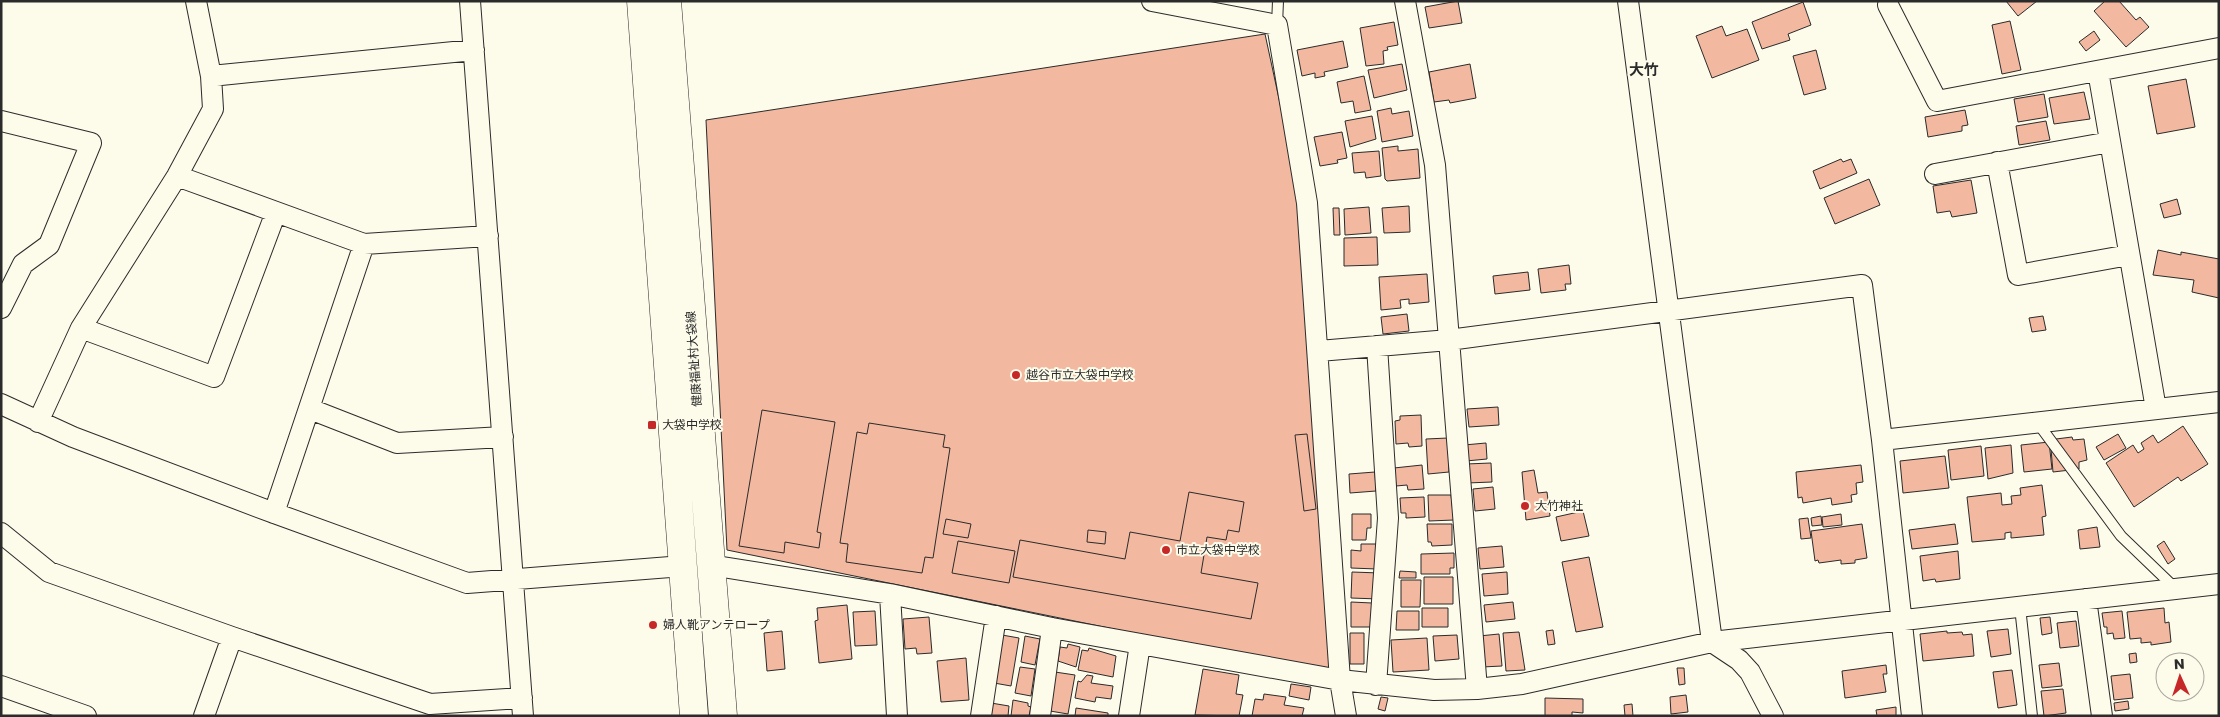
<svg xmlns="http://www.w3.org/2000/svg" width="2220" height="717" font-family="Poppins,'Noto Sans JP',sans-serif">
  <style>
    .building { fill: #f2b8a0; stroke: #2b2b2b }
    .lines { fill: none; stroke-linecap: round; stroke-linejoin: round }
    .lane-casing { stroke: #2b2b2b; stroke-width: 12 }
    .street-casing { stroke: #2b2b2b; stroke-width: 22 }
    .secondary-casing { stroke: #2b2b2b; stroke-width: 29 }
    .lane { stroke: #fdfbea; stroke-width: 10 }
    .street { stroke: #fdfbea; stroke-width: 20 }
    .secondary { stroke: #fdfbea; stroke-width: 28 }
    .poi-dot { fill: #c62828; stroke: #fdfbea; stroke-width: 2 }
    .labels { text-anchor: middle; stroke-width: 4; stroke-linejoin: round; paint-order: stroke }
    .street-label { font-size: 12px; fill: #2b2b2b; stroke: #fdfbea }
    .poi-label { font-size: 12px; fill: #2b2b2b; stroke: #fdfbea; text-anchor: start }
    .quarter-label { font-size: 15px; font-weight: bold; fill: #2b2b2b; stroke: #fdfbea }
  </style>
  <rect width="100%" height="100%" fill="#fdfbea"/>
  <path class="building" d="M1458,1L1462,23L1429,28L1425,7Z
    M2006,1H2037L2018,16Z
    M2105,1H2119L2136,20L2140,17L2149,27L2126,47L2094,11Z
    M1803,2L1811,25L1788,34L1790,40L1762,49L1752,22Z
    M2010,21L2021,70L2002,74L1992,25Z
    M1394,22L1398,45L1387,47L1388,50L1383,51L1384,64L1366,66L1360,28Z
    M1722,26L1726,36L1747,29L1759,60L1712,78L1696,36Z
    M2094,31L2100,40L2086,51L2079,42Z
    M1265,34L1301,201L1334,674L727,550L706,120Z
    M1343,41L1348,67L1324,72L1325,76L1315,78V73L1302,76L1297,50Z
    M1816,50L1826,89L1804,95L1793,56Z
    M1402,64L1407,90L1374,98L1368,70Z
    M1470,64L1476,98L1450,103L1449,100L1434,102L1429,72Z
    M1364,76L1371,110L1355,113L1353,101L1341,103L1337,82Z
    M2186,79L2195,127L2157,134L2148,86Z
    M2084,92L2090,119L2054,124L2049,98Z
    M2044,94L2048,117L2018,122L2014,99Z
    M1391,108L1392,114L1409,111L1413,136L1382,142L1377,111Z
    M1965,110L1968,125L1962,126V131L1928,137L1925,117Z
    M1372,116L1376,139L1350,147L1345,121Z
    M2046,121L2050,140L2019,145L2016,126Z
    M1342,132L1347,158L1337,160L1338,163L1320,166L1314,137Z
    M1398,146V151L1418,149L1420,178L1387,181L1385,179L1382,148Z
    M1379,151L1381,176L1366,178L1365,172L1354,173L1352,153Z
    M1841,159L1843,162L1851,159L1857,173L1820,189L1813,171Z
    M1869,179L1880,205L1835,224L1824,198Z
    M1971,180L1977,213L1952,217L1950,211L1937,213L1933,186Z
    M2177,199L2181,214L2164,218L2160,204Z
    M1409,206L1410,232L1384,233L1382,208Z
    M1369,207L1371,233L1345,235L1344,209Z
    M1333,208H1339L1340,235H1334Z
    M1377,237L1378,265L1344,266V238Z
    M2158,250L2181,255V252L2219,259V298L2192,292L2194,280L2153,275Z
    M1569,265L1571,284H1565L1566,290L1541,293L1538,269Z
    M1528,272L1530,290L1495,294L1493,276Z
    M1427,274L1429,302L1409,304V299L1400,300L1401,308L1381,310L1379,277Z
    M1407,314L1409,331L1383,334L1381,317Z
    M2043,316L2046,330L2032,332L2029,318Z
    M1498,407L1499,425L1469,427L1467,409Z
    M762,410L835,422L817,532L821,533L819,548L785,542L784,553L739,546Z
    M1421,415L1422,446L1409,447L1408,443L1396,444L1395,421L1400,420V416Z
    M869,423L945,435L943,447L950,448L933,558L925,557L922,573L846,562L848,544L840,543L857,432L867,434Z
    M2183,426L2208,464L2181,481L2178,477L2134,507L2106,463L2133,445L2138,453L2144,449L2141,443L2153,435L2158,443Z
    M1307,434L1316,509L1304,511L1295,435Z
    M2118,434L2126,448L2104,460L2096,447Z
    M2072,437L2073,440L2084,439L2087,460L2079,462V469L2053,472L2051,449H2057L2056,439Z
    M1448,438L1449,472L1428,474L1426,439Z
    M2049,442L2052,469L2024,472L2021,445Z
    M1486,443L1487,459L1466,461L1464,445Z
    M2011,445L2013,473L1988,479L1985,448Z
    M1981,446L1984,476L1951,480L1948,450Z
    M1945,456L1949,488L1903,493L1900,461Z
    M1491,463L1492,482L1467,483L1466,464Z
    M1422,465L1424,489L1408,490L1407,485L1396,486L1394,468Z
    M1861,465L1863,482L1856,483L1857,494L1851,495L1852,502L1832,505L1831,498L1803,503L1802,497L1798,498L1796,472Z
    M1534,470L1538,493L1547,492L1550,516L1526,520L1522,472Z
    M1375,472L1376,491L1350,493L1349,474Z
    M2042,485L2046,516L2042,517L2044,535L2011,538V532L2005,533V539L1972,542L1967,497L2001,493L2002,505L2012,504L2011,496L2021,495L2020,488Z
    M1493,487L1495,509L1475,511L1473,489Z
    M1189,492L1244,502L1239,532L1228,530L1226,540L1207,537L1201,573L1258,583L1251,619L1013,577L1020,540L1125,559L1130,532L1180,541Z
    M1428,495H1451L1454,520L1429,521Z
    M1424,497L1425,517L1406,518V513H1401L1400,498Z
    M1583,511L1589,536L1561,541L1556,517Z
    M1352,514H1371V528H1367L1366,540H1352Z
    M1841,514L1842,525L1823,527L1822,517Z
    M1821,516L1822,525L1812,526L1811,518Z
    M1808,518L1811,538L1801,539L1799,519Z
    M946,519L971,524L968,538L943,534Z
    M1427,524H1452V545L1432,546L1431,542H1428Z
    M1862,524L1867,558L1855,560V563L1841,564V560L1819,563L1818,560L1815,561L1811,531Z
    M1955,524L1958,544L1912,549L1909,530Z
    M2097,527L2100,547L2080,549L2078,530Z
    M1088,530L1106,532L1105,544L1087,542Z
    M958,541L1015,551L1009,583L952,573Z
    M2164,541L2175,559L2168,564L2157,546Z
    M1361,544H1378L1377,569L1351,568V550L1361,551Z
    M1502,546L1504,567L1480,569L1478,548Z
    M1958,551L1960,579L1936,582L1935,579L1923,581L1920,556Z
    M1454,553V568H1450V574H1421V554Z
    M1589,557L1603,627L1576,632L1562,562Z
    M1400,571L1416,572V578H1399Z
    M1352,572L1380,573L1379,599L1351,598Z
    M1507,572L1508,594L1484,596L1482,574Z
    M1424,577H1453V604H1424Z
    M1401,580H1421L1420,607H1401Z
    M1351,602L1372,603V627H1351Z
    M1513,602L1515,619L1486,622L1484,605Z
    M847,605L852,659L819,663L815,621L818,620L817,608Z
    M1422,608H1448V627H1422Z
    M2164,608L2165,623L2169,622L2171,642L2151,645V642L2141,643V638L2130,639L2127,612Z
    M875,611L877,645L855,646L853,612Z
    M1397,611H1419V630H1396Z
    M2122,611L2125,638L2114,639L2113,633L2107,634V627H2104L2102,613Z
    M929,617L932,653L917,654L916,648L905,649L903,619Z
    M2050,617L2052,633L2042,635L2040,618Z
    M2076,621L2079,646L2060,648L2057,623Z
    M2008,629L2011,654L1991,657L1987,631Z
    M1553,630L1555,644L1548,645L1546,631Z
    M782,631L785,669L767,671L764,633Z
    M1947,631V633L1962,632L1963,635L1972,634L1974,656L1923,661L1920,634Z
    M1519,632L1525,670L1506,671L1503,633Z
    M1350,633H1364V664H1350Z
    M1499,634L1502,666L1482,667L1479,636Z
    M1002,635L1019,638L1011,686L994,683Z
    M1457,635L1459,659L1435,661L1433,636Z
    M1025,636L1040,639L1035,665L1021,662Z
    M1427,638L1429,670L1393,672L1391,640Z
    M1068,644L1080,647L1076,667L1058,661L1060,647L1067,648Z
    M1089,648L1116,656L1113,677L1078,670L1082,650L1088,651Z
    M2136,653L2137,662L2130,663L2129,654Z
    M966,658L969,700L941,702L937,661Z
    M2059,663L2062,686L2042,688L2039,665Z
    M1886,665L1887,674H1883L1886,692L1845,698L1842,671Z
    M1020,667L1035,669L1031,696L1015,693Z
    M1677,668H1684L1685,684L1679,685Z
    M1203,669L1239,675L1236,694L1243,695L1239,716L1195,715Z
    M2012,670L2017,705L1998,708L1993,672Z
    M1055,672L1075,675L1068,714L1050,711Z
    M2130,674L2133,698L2114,700L2111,676Z
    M1087,675L1093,676L1091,683L1113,686L1111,699L1096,697L1095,702L1075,698L1078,681L1081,682Z
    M1291,684L1311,687L1309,700L1289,696Z
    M2063,689L2066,713L2044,716L2041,691Z
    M1264,694L1286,697L1284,705L1304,708L1302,716H1252L1255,699L1263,700Z
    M1686,695L1688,712L1671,714L1670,697Z
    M1381,697L1388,698L1385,711L1378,709Z
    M1545,698L1583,699V713L1572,712V716H1545Z
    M1013,700L1028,703V706L1031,707L1029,716H1011Z
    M2128,701L2129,709L2115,711L2114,703Z
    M991,703L1009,706L1008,716H989Z
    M1632,704L1633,716H1625L1624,705Z
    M1896,707V716H1877L1876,710Z
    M1076,708L1108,713V716H1075Z"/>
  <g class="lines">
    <g class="lane-casing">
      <path id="lane" d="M1277,25L1278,1
        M2037,422L2121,536L2174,587
        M2020,607L2032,716"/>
    </g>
    <g class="street-casing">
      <path id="street" d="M196,1L211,76L474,50
        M470,1L523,716
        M1152,1L1277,25L1307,203L1340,680L1346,716
        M1405,1L1435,165L1477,689
        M1628,1L1712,642L1739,660L1750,672L1773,716
        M1888,5L1937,101L2219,48
        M2098,71L2156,409
        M1,121L91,143L49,245L23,264L1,308
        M1997,162L2018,275L2129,255
        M1935,174L2110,142
        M177,176L364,244L488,236
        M81,328L214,377L276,212
        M1319,351L1449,340L1862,285L1882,440
        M1,404L73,437L274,513L467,583L683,566
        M310,409L397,443L503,437
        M38,422L81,328L177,176L213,109L211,76
        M274,513L364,244
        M1,533L49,572L232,637L430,704L522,698
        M710,565L890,594L1052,628L1340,680L1434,690L1477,689L1522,684L1712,642L2219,584
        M890,594L897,716
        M2086,599L2102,716
        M1376,685L1388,518L1377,346
        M1,686L86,716
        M204,716L232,637
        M981,716L996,616
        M1040,716L1052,628
        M1129,716L1140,644
        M1912,716L1882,440L2219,402"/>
    </g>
    <g class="secondary-casing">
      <path id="secondary" d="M641,1L694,716
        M667,1L723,716"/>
    </g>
    <use href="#lane" class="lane"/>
    <use href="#street" class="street"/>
    <use href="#secondary" class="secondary"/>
  </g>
  <g class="poi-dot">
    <circle cx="1016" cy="375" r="5"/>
    <rect x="647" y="420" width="10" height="10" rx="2.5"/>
    <circle cx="1525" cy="506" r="5"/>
    <circle cx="1166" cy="550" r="5"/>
    <circle cx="653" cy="625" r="5"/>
  </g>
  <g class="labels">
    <g class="street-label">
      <text transform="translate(694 359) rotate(-94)" y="4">健康福祉村大袋線</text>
    </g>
    <g class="poi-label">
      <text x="1026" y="379">越谷市立大袋中学校</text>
      <text x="662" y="429">大袋中学校</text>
      <text x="1535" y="510">大竹神社</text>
      <text x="1176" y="554">市立大袋中学校</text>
      <text x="663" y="629">婦人靴アンテロープ</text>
    </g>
    <g class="quarter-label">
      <text x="1644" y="75">大竹</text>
    </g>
  </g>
  <rect width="2220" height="717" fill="none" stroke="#2b2b2b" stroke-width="5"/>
  <g transform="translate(2180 677) rotate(357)"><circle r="24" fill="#fdfbea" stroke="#a9a89e"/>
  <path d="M0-4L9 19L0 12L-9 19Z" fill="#c62828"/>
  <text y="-8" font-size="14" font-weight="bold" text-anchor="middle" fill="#2b2b2b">N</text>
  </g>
</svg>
